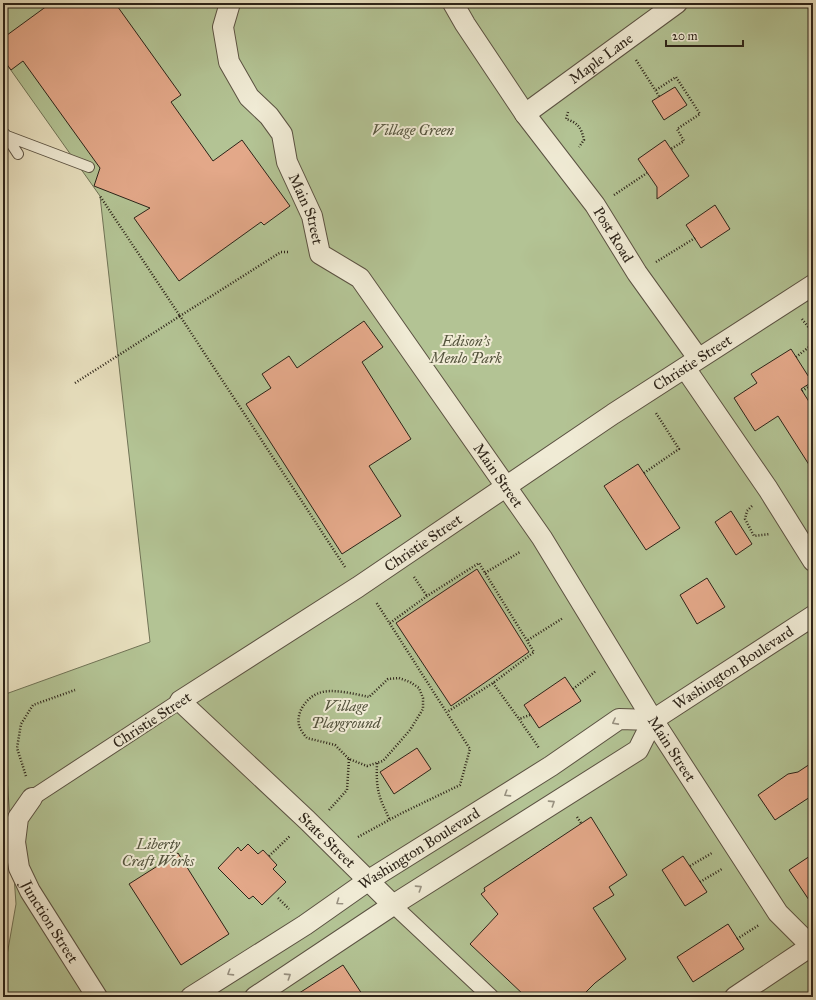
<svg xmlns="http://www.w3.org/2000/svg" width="816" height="1000" font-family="'IM FELL Great Primer',serif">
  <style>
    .green { fill: #b3c394; stroke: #707356 }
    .building { fill: #e3a889; stroke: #2c2318 }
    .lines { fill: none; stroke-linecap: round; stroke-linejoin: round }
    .service-casing { stroke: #5b5242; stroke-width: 12 }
    .pedestrian-casing { stroke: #5b5242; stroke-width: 17 }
    .minor-casing { stroke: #5b5242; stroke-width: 22 }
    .path { stroke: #2c2318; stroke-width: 2.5; stroke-dasharray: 1 2; stroke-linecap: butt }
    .service { stroke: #f0ebd5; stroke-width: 10 }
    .pedestrian { stroke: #f0ebd5; stroke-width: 15 }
    .minor { stroke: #f0ebd5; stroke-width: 20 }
    .oneway { stroke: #989180 }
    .labels { text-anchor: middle; stroke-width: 4; stroke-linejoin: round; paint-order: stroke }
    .street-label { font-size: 15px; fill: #2c2318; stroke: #f0ebd5 }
    .park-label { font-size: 15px; font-style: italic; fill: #54533d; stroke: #f0ebd5 }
  </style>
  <rect width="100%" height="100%" fill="#e8e0bf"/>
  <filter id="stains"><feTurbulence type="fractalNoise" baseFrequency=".005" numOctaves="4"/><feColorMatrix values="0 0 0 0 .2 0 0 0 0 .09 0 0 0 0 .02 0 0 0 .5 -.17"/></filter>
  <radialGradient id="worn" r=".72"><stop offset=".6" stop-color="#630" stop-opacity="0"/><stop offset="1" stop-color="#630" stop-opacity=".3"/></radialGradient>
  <path class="green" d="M3,3H813V997H3V978L16,904L3,721V695L150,642L100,196L3,59Z"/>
  <path class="building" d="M51,3H115L181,95L171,102L213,161L242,140L290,206L264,225L261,222L179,281L134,218L150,208L94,186L100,168L23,61L11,70L3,59V38Z
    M675,87L687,105L664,120L652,101Z
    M665,140L689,176L657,199V187L638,159Z
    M715,205L730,229L701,248L686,225Z
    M364,321L383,347L362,362L411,439L369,466L401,516L342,554L246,404L271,388L262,374L289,356L297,368Z
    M791,349L812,382L801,389L813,408V471L778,416L755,431L734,398L757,383L751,374Z
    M638,464L680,528L646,550L604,486Z
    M731,511L752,544L736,555L715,522Z
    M477,569L529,652L451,706L396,623Z
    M707,578L725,607L697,624L680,595Z
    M565,677L581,701L539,728L524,705Z
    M417,748L431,769L394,794L380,772Z
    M813,762V795L775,820L758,795L788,774L798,772Z
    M591,817L627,875L609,887L614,895L593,908L626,959L595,983L581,997H526L470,944L498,914L481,894L485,891L484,888Z
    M248,844L258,854L263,850L277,865L273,869L286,882L262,905L253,896L249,899L218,868L238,847L241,851Z
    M178,853L229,934L181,965L129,884Z
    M813,854V906L789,870Z
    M683,856L707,892L685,906L662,870Z
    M728,924L744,949L693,982L677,957Z
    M343,965L364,997H293Z"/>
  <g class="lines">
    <g class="service-casing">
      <path id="service" d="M5,134L18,154
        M7,136L89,167"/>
    </g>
    <g class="pedestrian-casing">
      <path id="pedestrian" d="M32,798L180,701
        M393,905L491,997"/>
    </g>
    <g class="minor-casing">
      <g id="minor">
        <path id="s1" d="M230,3L223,27L229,62L249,97L269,116L282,134L287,162L312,216L320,254L360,278L542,538L653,720L778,913L813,948"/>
        <path id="s2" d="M453,3L465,24L525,114L595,205L637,273L698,358"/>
        <path id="s3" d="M525,114L677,3"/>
        <path d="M685,368L768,489L813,561"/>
        <path id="s4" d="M32,798L18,818L15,842L19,868L30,891L97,997"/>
        <path id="s5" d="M393,905L307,820L180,701L358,587L613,414L813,285"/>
        <path id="s6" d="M191,997L305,925L369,880L551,766L619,719L653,720"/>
        <path id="s7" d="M255,997L393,905L638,750L653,720L813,616"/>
        <path d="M735,997L811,946"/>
      </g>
    </g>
    <path class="path" d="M487,6L493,3
      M636,60L659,96
      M656,90L676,77L700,114L677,129L684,141L671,149
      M568,112L566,119C578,123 581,127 584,140L579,147
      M614,195L647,173
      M288,252H281L180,316L345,567
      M656,262L695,238
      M802,319L813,333
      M796,357L813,344
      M75,383L180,316L100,196
      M802,391L813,384
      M644,473L679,449L656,413
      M752,506L747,511L745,519L754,536L770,534
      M485,573L520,552
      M414,577L427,596
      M390,623L427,596L479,563L534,652L493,683L447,712
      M528,640L563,618
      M399,678L410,682L419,688L423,698V709L410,730L383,761L367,766L349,759L335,745L307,738C304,735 300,729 299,725C296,712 307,697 319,693C332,688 355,694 369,697L388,679Z
      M493,683L519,719
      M573,689L596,671
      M530,715L519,719L539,748
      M377,763C376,789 378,796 390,820
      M26,776L17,748L21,724L33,705L75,690
      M329,810L347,790L349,759
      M577,817L581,823
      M358,837L402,813L460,785L470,749L376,602
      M269,856L290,836
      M690,866L712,853
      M700,882L722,869
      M278,898L289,909
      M737,939L759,925"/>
    <use href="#service" class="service"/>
    <use href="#pedestrian" class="pedestrian"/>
    <use href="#minor" class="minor"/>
  </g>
  <defs><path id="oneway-chevron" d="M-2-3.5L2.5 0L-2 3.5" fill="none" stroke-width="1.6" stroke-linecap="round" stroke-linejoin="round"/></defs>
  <g class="oneway">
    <use href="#oneway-chevron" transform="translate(615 722) rotate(152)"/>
    <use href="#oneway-chevron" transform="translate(507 794) rotate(148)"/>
    <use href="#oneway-chevron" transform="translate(552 803) rotate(-33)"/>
    <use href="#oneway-chevron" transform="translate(419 888) rotate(-33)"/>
    <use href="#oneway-chevron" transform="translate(339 902) rotate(145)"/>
    <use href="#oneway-chevron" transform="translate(230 973) rotate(148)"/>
    <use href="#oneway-chevron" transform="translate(288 976) rotate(-33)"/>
  </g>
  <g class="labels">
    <g class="street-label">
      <text dy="5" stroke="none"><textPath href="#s3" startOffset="94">Maple Lane</textPath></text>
      <text dy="5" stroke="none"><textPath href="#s1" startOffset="230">Main Street</textPath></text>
      <text dy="5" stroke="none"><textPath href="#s2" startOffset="282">Post Road</textPath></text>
      <text dy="5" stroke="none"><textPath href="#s5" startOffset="909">Christie Street</textPath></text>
      <text dy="5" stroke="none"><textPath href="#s1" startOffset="565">Main Street</textPath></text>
      <text dy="5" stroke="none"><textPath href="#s5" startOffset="585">Christie Street</textPath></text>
      <text dy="5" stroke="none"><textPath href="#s7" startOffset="585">Washington Boulevard</textPath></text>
      <text transform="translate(152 720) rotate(-33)" y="5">Christie Street</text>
      <text dy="5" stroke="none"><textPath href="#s1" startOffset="889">Main Street</textPath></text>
      <text transform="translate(327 840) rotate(44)" y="5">State Street</text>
      <text dy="5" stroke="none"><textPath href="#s6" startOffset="272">Washington Boulevard</textPath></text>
      <text dy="5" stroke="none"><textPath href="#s4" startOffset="137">Junction Street</textPath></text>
    </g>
    <g class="park-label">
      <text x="413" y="135">Village Green</text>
      <text x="466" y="346">Edison's<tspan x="466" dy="17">Menlo Park</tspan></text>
      <text x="346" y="711">Village<tspan x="346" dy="17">Playground</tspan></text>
      <text x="158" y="849">Liberty<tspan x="158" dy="17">Craft Works</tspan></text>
    </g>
  </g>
  <rect width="816" height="1000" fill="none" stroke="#e8e0bf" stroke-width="16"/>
  <rect x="4" y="4" width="808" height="992" fill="none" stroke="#2c2318" stroke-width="2"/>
  <rect x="8" y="8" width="800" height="984" fill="none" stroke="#2c2318"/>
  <path d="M666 40v6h77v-6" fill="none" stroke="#2c2318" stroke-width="2"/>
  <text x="672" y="40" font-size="12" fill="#2c2318" stroke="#f0ebd5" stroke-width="3" paint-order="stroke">20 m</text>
  <rect width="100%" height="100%" filter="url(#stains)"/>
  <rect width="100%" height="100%" fill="url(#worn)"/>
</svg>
